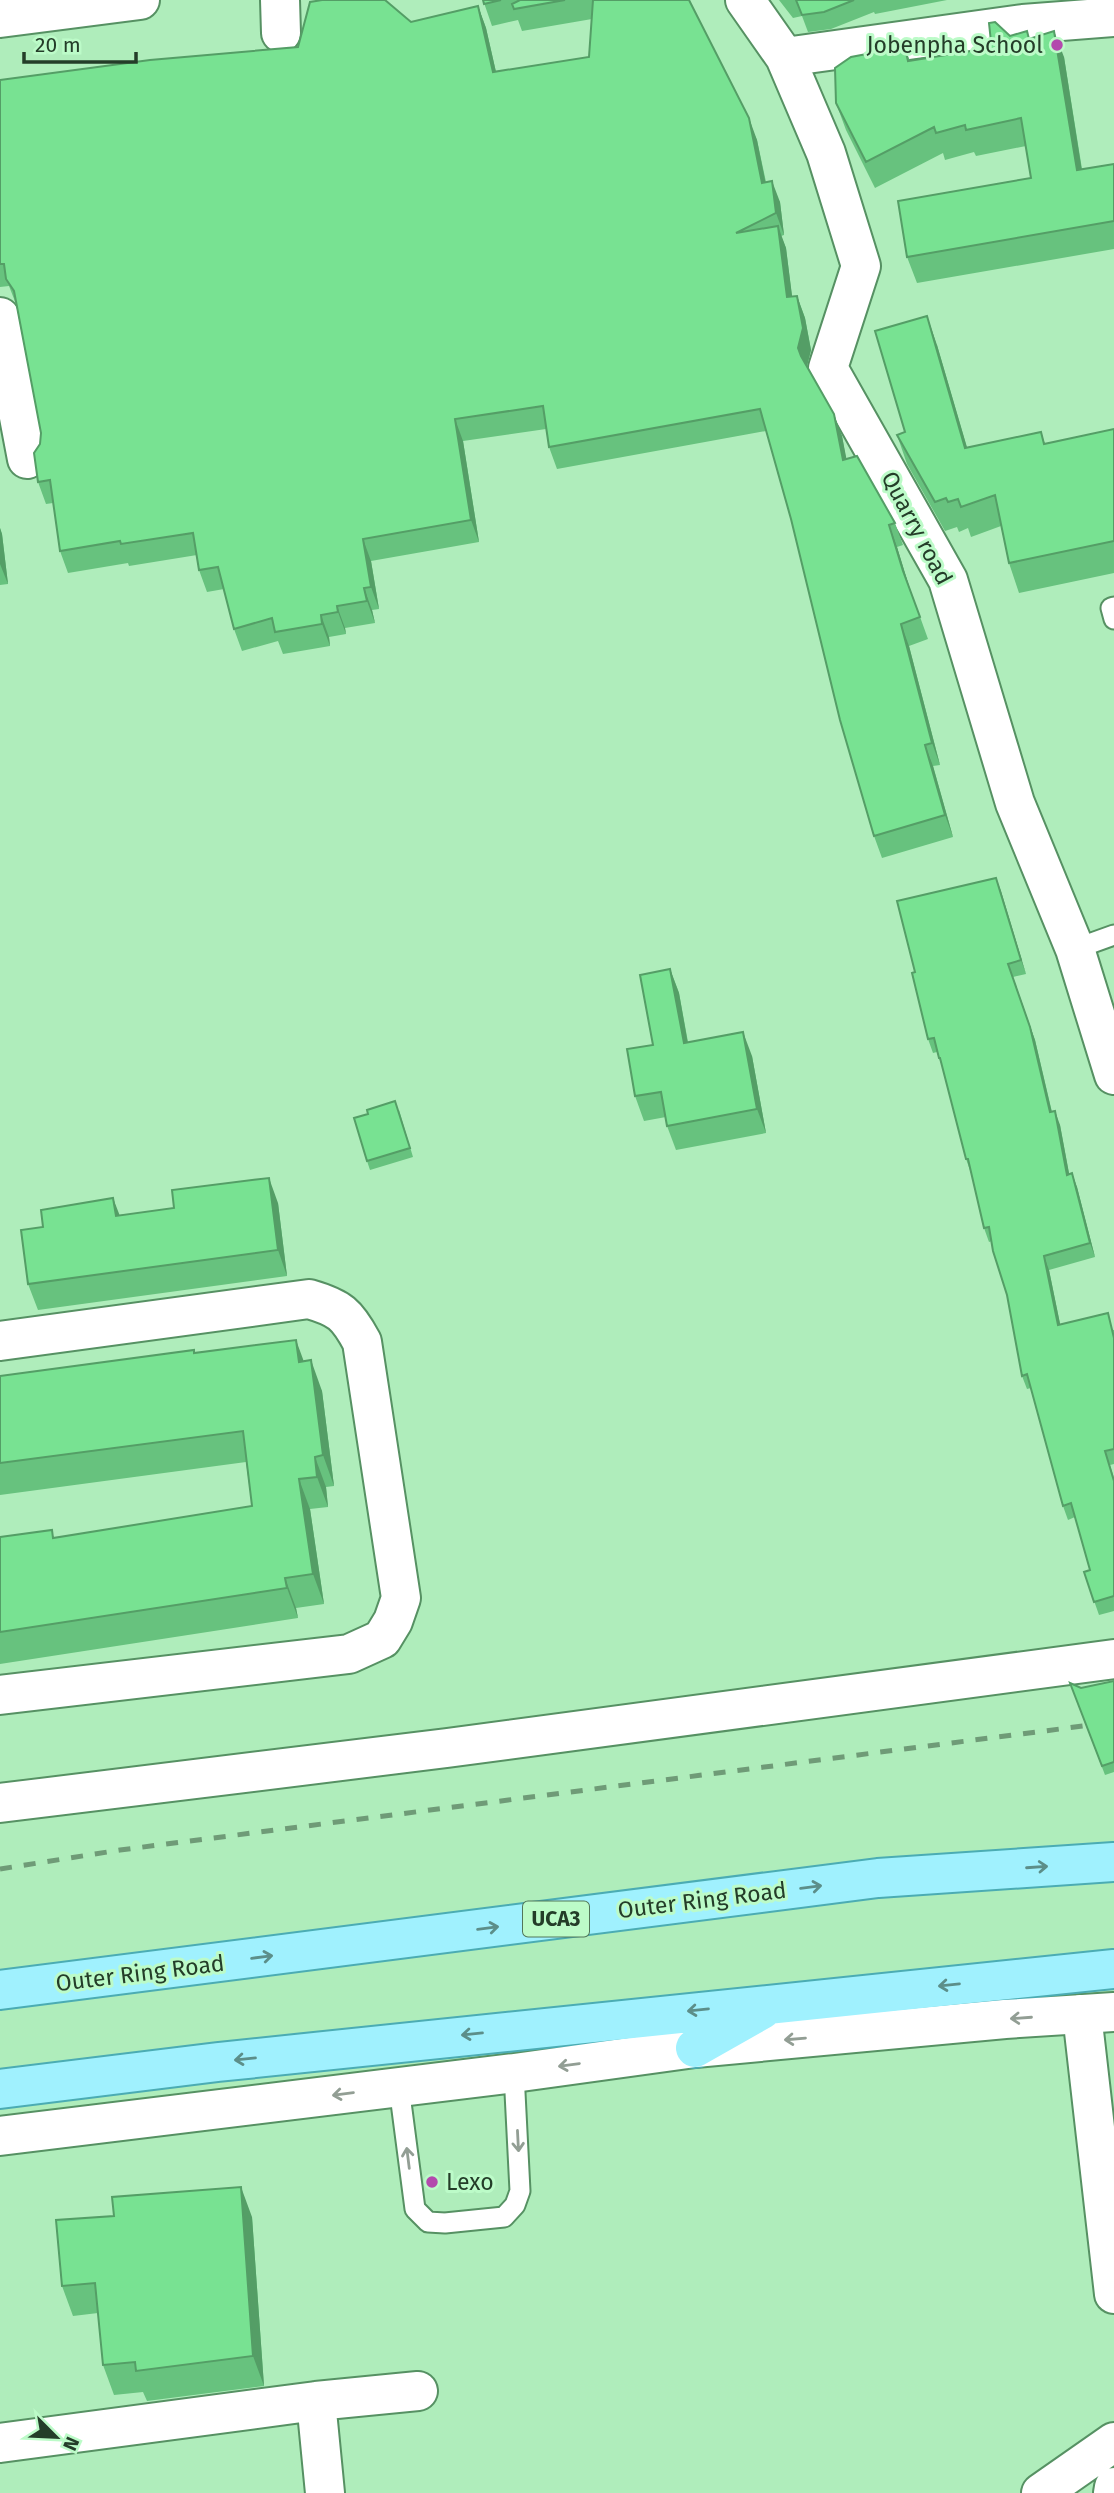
<svg xmlns="http://www.w3.org/2000/svg" width="1114" height="2493" font-family="'Fira Sans',sans-serif">
  <style>
    .lines { fill: none; stroke-linecap: round; stroke-linejoin: round }
    .service-casing { stroke: #569163; stroke-width: 23 }
    .minor-casing { stroke: #569163; stroke-width: 42 }
    .secondary-casing { stroke: #569163; stroke-width: 42 }
    .primary-casing { stroke: #4bacb3; stroke-width: 42 }
    .service { stroke: #fff; stroke-width: 19 }
    .minor { stroke: #fff; stroke-width: 38 }
    .secondary { stroke: #fff; stroke-width: 38 }
    .primary { stroke: #a0f1fe; stroke-width: 38 }
    .rail { stroke: #6f9b77; stroke-width: 5; stroke-dasharray: 12 12; stroke-linecap: butt }
    .wall { fill: #67c27e }
    .shaded-wall { fill: #549e66 }
    .building { fill: #78e292; stroke: #549e66; stroke-width: 2 }
    .oneway { stroke: #5c8e89 }
    .oneway2 { stroke: #929e94 }
    .poi-dot { fill: #b34aad; stroke: #bcfbc8; stroke-width: 2.5 }
    .labels { text-anchor: middle; stroke-width: 6; stroke-linejoin: round; paint-order: stroke }
    .shield { fill: #bcfbc8; stroke: #527659; stroke-width: 2 }
    .shield-label { font-size: 21px; font-weight: bold; fill: #243d29 }
    .poi-label { font-size: 23px; fill: #243d29; stroke: #bcfbc8; text-anchor: end }
    .street-label { font-size: 23px; fill: #243d29; stroke: #bcfbc8 }
  </style>
  <rect width="100%" height="100%" fill="#afedbb"/>
  <g class="lines">
    <g class="service-casing">
      <path id="service" d="M1114,607L1111,608L1114,619
        M1075,949L1114,935
        M399,2087L415,2209L428,2222L445,2223L504,2217L515,2205L520,2191L514,2073"/>
    </g>
    <g class="minor-casing">
      <path id="minor" d="M280,0L281,33
        M745,0L785,57L826,153L861,266L828,368L948,580L1015,803L1075,949L1114,1075
        M0,18L140,0
        M785,57L1023,24L1114,17
        M0,317L27,459
        M0,1341L309,1299C340,1308 347,1314 362,1342L401,1598L393,1621L382,1639L349,1654L0,1695
        M0,1803L447,1748L1114,1659
        M1082,2014L1114,2294
        M316,2401L325,2493
        M0,2443L316,2401L418,2391
        M1041,2493L1114,2442
        M1113,2493L1114,2487"/>
    </g>
    <g class="secondary-casing">
      <path id="secondary" d="M0,2136L514,2073L695,2048L1005,2019L1114,2012"/>
    </g>
    <g class="primary-casing">
      <path id="primary" d="M0,1990L878,1878L1114,1862
        M695,2048L762,2010
        M0,2089L218,2062L1114,1969"/>
    </g>
    <use href="#service" class="service"/>
    <use href="#minor" class="minor"/>
    <use href="#secondary" class="secondary"/>
    <use href="#primary" class="primary"/>
    <path class="rail" d="M0,1869L120,1850L1114,1722"/>
  </g>
  <path class="wall" d="M483,0H689L757,140L766,182L780,202L784,235L781,236L786,248L792,297L797,296L805,318L811,350L807,367L842,436L846,459L895,523L903,545L897,547L910,589L928,639L909,646L940,765L933,766L953,837L882,858L874,836L791,519L766,431L557,469L549,447L546,429L463,441L479,542L371,561L379,609L372,610L375,623L345,628L346,634L329,637L330,646L283,654L278,641L242,651L234,629L224,589L207,592L199,570L197,555L129,566L128,563L68,573L60,551L53,503L46,504L38,482L41,433L16,304L9,286L0,287V80L298,47L411,22L478,6L486,28L496,72L589,57L592,19L522,31L518,20L492,26Z
    M779,0H947L875,14L874,12L831,29L808,32L802,16L793,18Z
    M1010,36L1029,38L1064,57L1082,169L1114,164V249L917,283L907,257L1031,178L1026,146L976,156L974,152L945,160L943,153L875,188L846,130L836,103L905,48L910,61L977,50L991,42Z
    M937,345L967,448L1041,432L1045,444L1114,429V573L1019,593L1009,563L1001,526L971,537L968,528L959,532L957,527L945,531L907,464L897,435L905,432Z
    M0,528L2,534L8,584L0,585Z
    M996,878L1026,974L1013,977L1035,1040L1052,1112L1060,1125L1069,1174L1077,1187L1095,1257L1049,1270L1060,1324L1114,1330V1464L1110,1465L1114,1478V1611L1099,1615L1084,1572L1090,1570L1075,1517L1068,1520L1063,1506L1031,1388L1027,1389L1022,1376L1007,1295L992,1241L989,1242L984,1228L971,1173L966,1159L944,1072L937,1052L933,1053L928,1039L915,972Z
    M670,969L679,993L688,1042L752,1056L766,1133L676,1150L667,1126L666,1117L644,1121L635,1096L653,1045Z
    M399,1110L413,1157L370,1170L367,1161Z
    M278,1203L287,1276L38,1310L28,1284L119,1215Z
    M194,1353L304,1361L322,1391L334,1486L326,1487L328,1507L310,1509L324,1604L296,1608L298,1618L0,1664V1537L54,1538L252,1506L246,1462L0,1495V1376Z
    M1114,1681V1772L1105,1775L1070,1683L1081,1688Z
    M252,2217L264,2386L147,2401L143,2392L114,2395L103,2365L98,2313L73,2316L62,2286Z"/>
  <path class="shaded-wall" d="M478,6L486,28L501,94L493,72Z
    M1054,31L1064,57L1086,197L1077,170Z
    M749,118L757,140L770,205L762,183Z
    M772,181L780,202L784,235L776,213Z
    M778,226L786,248L795,319L787,297Z
    M797,296L805,318L811,350L806,370L809,378L798,348Z
    M927,316L937,345L976,478L965,448Z
    M834,414L842,436L851,482L843,460Z
    M455,419L463,441L479,542L471,520Z
    M889,525L897,547L911,593L903,571Z
    M0,528L2,534L8,584L0,564Z
    M363,539L371,561L379,609L371,587Z
    M364,588L372,610L375,623L367,601Z
    M337,606L345,628L346,634L338,612Z
    M321,615L329,637L330,646L322,624Z
    M901,624L909,646L940,765L932,743Z
    M925,745L933,766L953,837L945,815Z
    M996,878L1001,891L1026,974L1021,960Z
    M1008,964L1035,1040L1055,1126L1050,1112Z
    M670,969L679,993L692,1067L684,1043Z
    M743,1032L752,1056L766,1133L757,1109Z
    M1055,1111L1060,1125L1072,1189L1067,1175Z
    M1072,1173L1077,1187L1095,1257L1090,1243Z
    M269,1178L278,1203L287,1276L278,1250Z
    M113,1198L123,1224L116,1216Z
    M1044,1256L1049,1270L1063,1338L1058,1325Z
    M296,1340L307,1370L299,1362Z
    M311,1360L322,1391L334,1486L323,1455Z
    M315,1457L326,1487L328,1507L317,1477Z
    M299,1479L310,1509L324,1604L313,1574Z
    M285,1578L296,1608L298,1618L287,1588Z
    M241,2187L252,2217L264,2386L253,2356Z"/>
  <path class="building" d="M322,0H385L411,22L478,6L493,72L589,57L593,0H689L749,118L762,183L772,181L776,213L736,233L778,226L787,297L797,296L803,328L798,348L801,356L834,414L843,460L857,456L895,523L889,525L903,571L920,617L901,624L932,743L925,745L945,815L874,836L840,720L791,519L760,409L549,447L543,406L455,419L471,520L363,539L371,587L364,588L367,601L337,606L338,612L321,615L322,624L275,632L272,618L234,629L218,567L199,570L193,533L121,544L120,541L60,551L50,480L38,482L34,453L40,444L41,433L14,291L6,279L4,264H0V80L150,60L298,47L310,2Z
    M483,0H501L484,4Z
    M520,0H565L514,9L512,4Z
    M796,0H854L824,12L802,15Z
    M995,22L1010,36L1027,31L1029,39L1054,31L1077,170L1114,164V221L907,257L898,201L1031,178L1021,118L966,130L965,125L936,133L934,127L866,162L836,103L835,68L851,57L903,47L905,48L908,61L977,50L982,48L981,44L991,42L989,23Z
    M927,316L965,448L1041,432L1044,444L1114,429V541L1009,563L995,495L961,507L958,499L948,502L946,498L935,502L897,435L905,432L875,331Z
    M996,878L1021,960L1008,964L1030,1027L1050,1112L1055,1111L1067,1175L1072,1173L1090,1243L1044,1256L1058,1325L1108,1313L1114,1338V1449L1105,1451L1114,1481V1596L1094,1602L1084,1572L1090,1570L1071,1503L1063,1506L1027,1374L1022,1376L1007,1295L993,1251L989,1227L984,1228L968,1159H966L940,1058H939L934,1038L928,1039L912,973L915,972L897,901Z
    M670,969L684,1043L743,1032L757,1109L667,1126L661,1092L635,1096L627,1049L653,1045L640,975Z
    M395,1101L410,1148L367,1161L354,1118L368,1114L367,1110Z
    M269,1178L278,1250L28,1284L21,1230L43,1227L41,1210L113,1198L116,1216L174,1208L172,1190Z
    M296,1340L299,1362L311,1360L323,1455L315,1457L317,1477L299,1479L313,1574L285,1578L287,1588L0,1632V1537L52,1530L53,1538L252,1506L243,1431L0,1463V1376L194,1350V1353Z
    M1114,1681V1762L1102,1766L1070,1683L1081,1688Z
    M241,2187L253,2356L136,2371L135,2362L103,2365L95,2283L62,2286L56,2220L114,2216L112,2197Z"/>
  <defs><path id="oneway-shaft" d="M-6 0H5M1.5-3L5.5 0L1.5 3" fill="none" stroke-width="1.6" stroke-linecap="round" stroke-linejoin="round" transform="scale(1.75)"/></defs>
  <g class="oneway">
    <use href="#oneway-shaft" transform="translate(1037 1867) rotate(-4)"/>
    <use href="#oneway-shaft" transform="translate(811 1887) rotate(-7)"/>
    <use href="#oneway-shaft" transform="translate(488 1928) rotate(-7)"/>
    <use href="#oneway-shaft" transform="translate(262 1957) rotate(-7)"/>
    <use href="#oneway-shaft" transform="translate(949 1985) rotate(174)"/>
    <use href="#oneway-shaft" transform="translate(698 2010) rotate(174)"/>
    <use href="#oneway-shaft" transform="translate(472 2034) rotate(174)"/>
    <use href="#oneway-shaft" transform="translate(245 2059) rotate(174)"/>
  </g>
  <g class="oneway2">
    <use href="#oneway-shaft" transform="translate(1021 2018) rotate(176)"/>
    <use href="#oneway-shaft" transform="translate(795 2039) rotate(175)"/>
    <use href="#oneway-shaft" transform="translate(569 2065) rotate(172)"/>
    <use href="#oneway-shaft" transform="translate(343 2094) rotate(173)"/>
    <use href="#oneway-shaft" transform="translate(518 2141) rotate(87)"/>
    <use href="#oneway-shaft" transform="translate(408 2158) rotate(-97)"/>
  </g>
  <g class="poi-dot">
    <circle cx="1057" cy="45" r="7"/>
    <circle cx="432" cy="2182" r="7"/>
  </g>
  <g class="labels">
    <rect class="shield" x="523" y="1901.5" width="66" height="35" rx="5"/>
    <g class="shield-label">
      <text x="556" y="1926">UCA3</text>
    </g>
    <g class="poi-label">
      <text x="1043" y="53">Jobenpha School</text>
      <text x="446" y="2190" text-anchor="start">Lexo</text>
    </g>
    <g class="street-label">
      <text transform="translate(917 528) rotate(62)" y="8">Quarry road</text>
      <text transform="translate(702 1900) rotate(-7)" y="8">Outer Ring Road</text>
      <text transform="translate(140 1973) rotate(-7)" y="8">Outer Ring Road</text>
    </g>
  </g>
  <g transform="translate(56 2437) rotate(114)" stroke="#bcfbc8" stroke-width="5" paint-order="stroke">
  <path d="M0-5L12 26L0 18L-12 26Z" fill="#243d29"/>
  <text y="-10" font-size="19" font-weight="bold" text-anchor="middle" fill="#243d29">N</text>
  </g>
  <path d="M24 52v10h112v-10" fill="none" stroke="#243d29" stroke-width="3.5"/>
  <text x="35" y="52" font-size="21" fill="#243d29" stroke="#bcfbc8" stroke-width="5" paint-order="stroke">20 m</text>
</svg>
